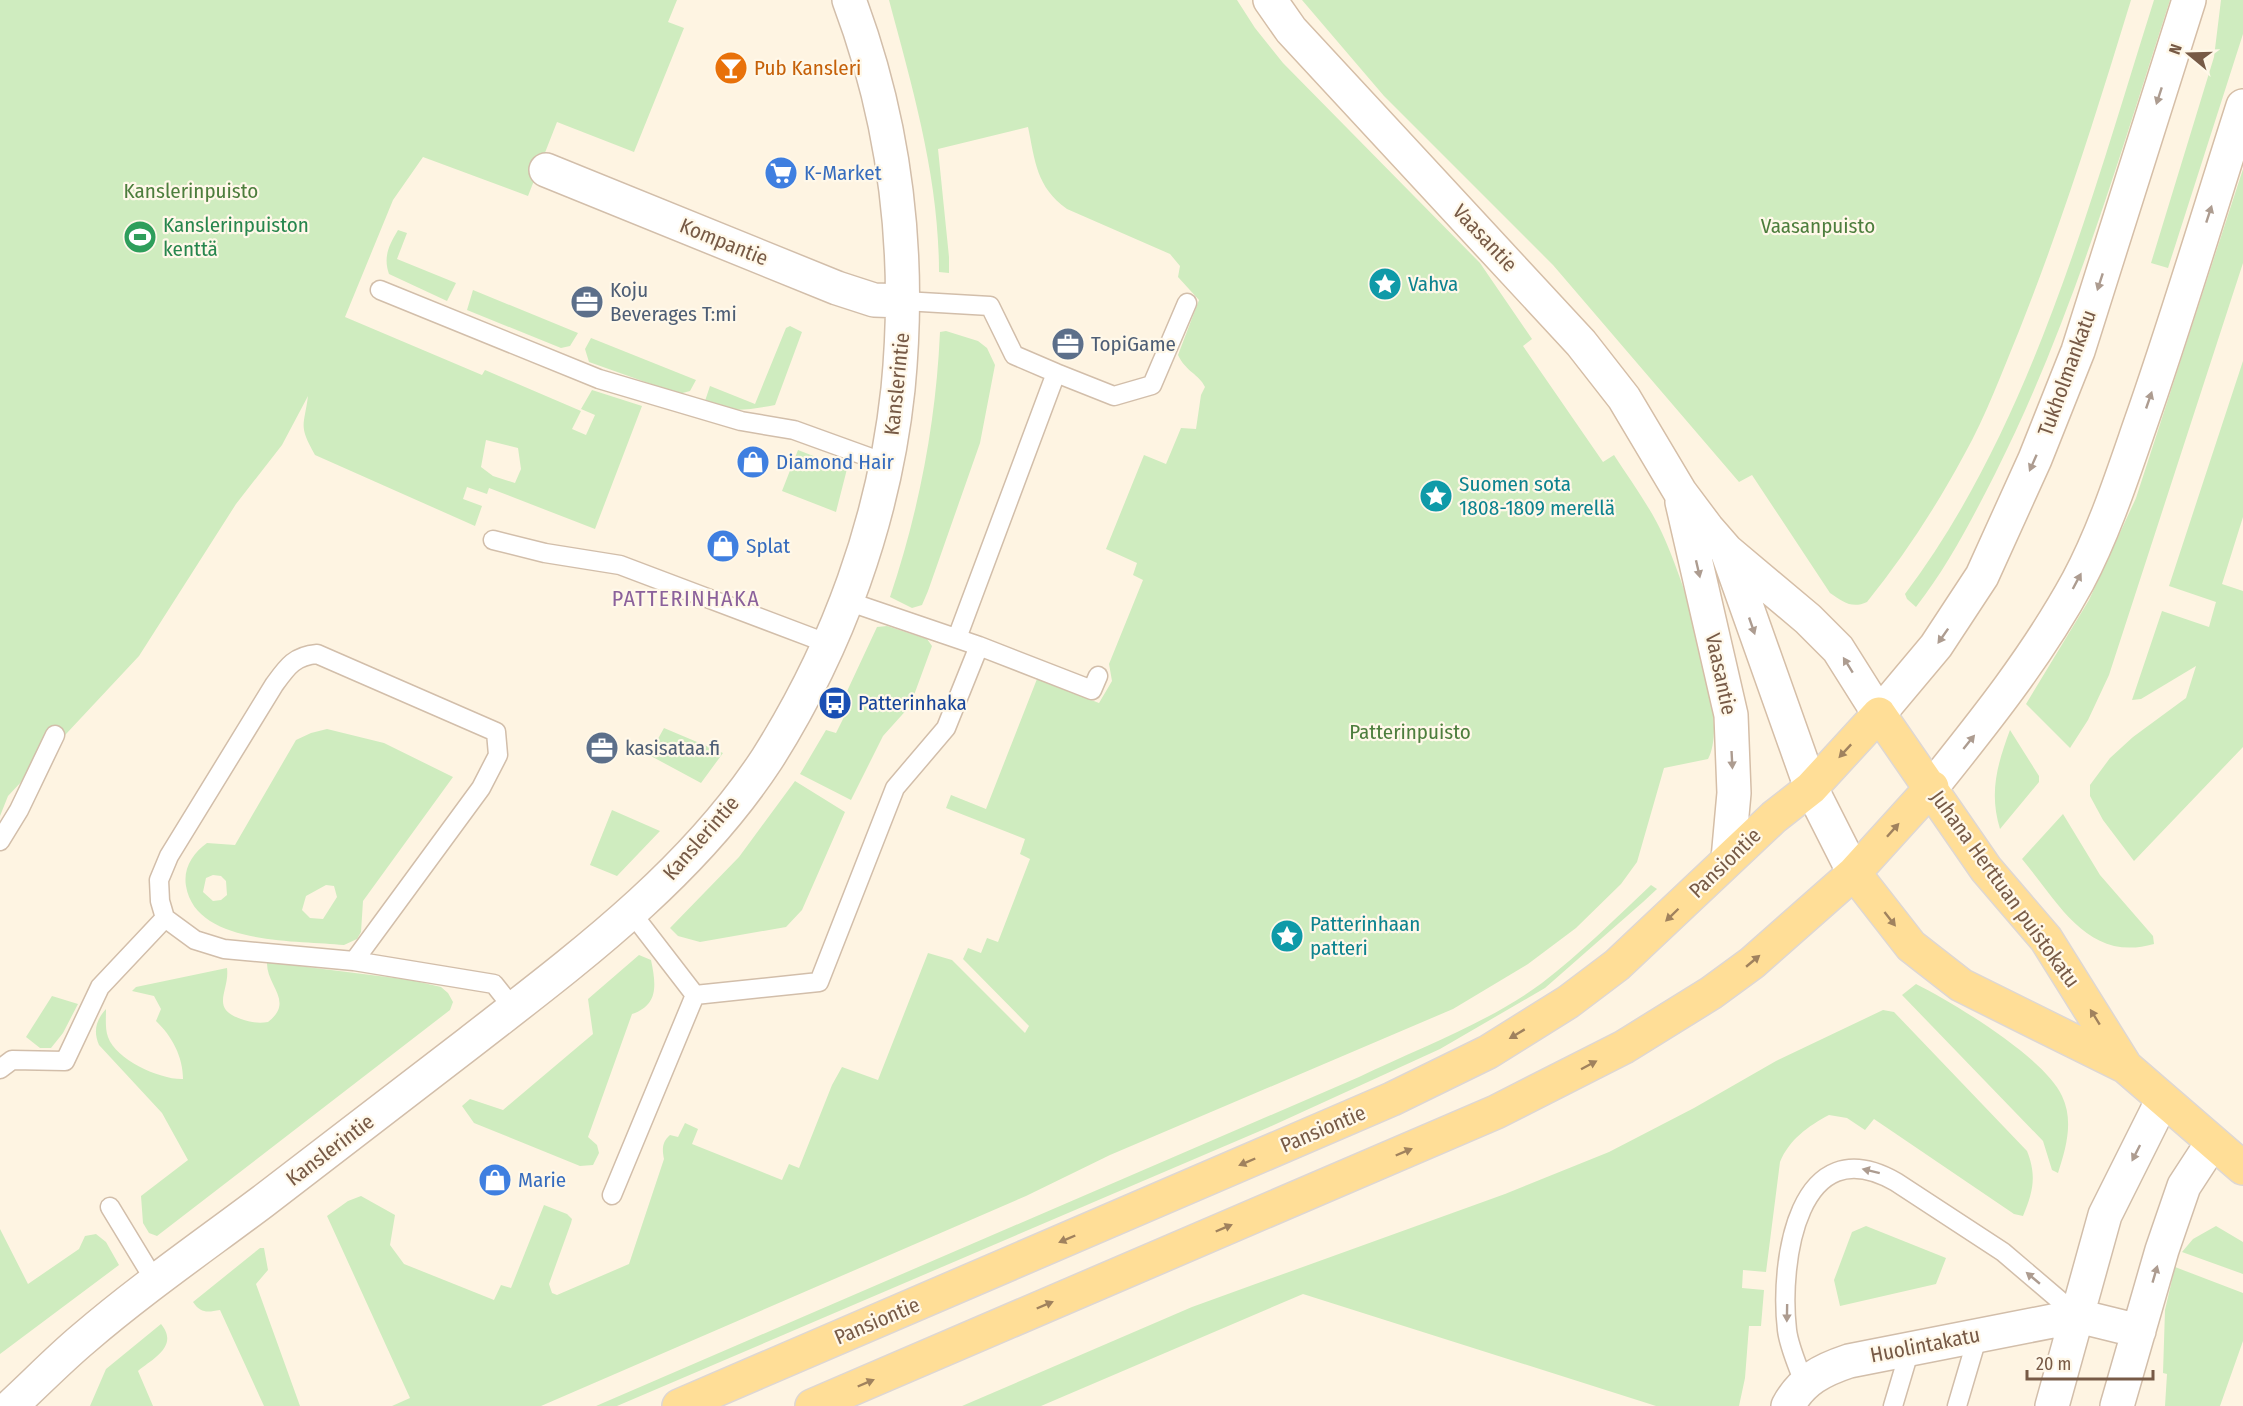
<svg xmlns="http://www.w3.org/2000/svg" width="2243" height="1406" font-family="'Fira Sans Condensed',sans-serif">
  <style>
    .green { fill: #cfecbf; fill-rule: evenodd }
    .lines { fill: none; stroke-linecap: round; stroke-linejoin: round }
    .lane-casing { stroke: #d2beaa; stroke-width: 21 }
    .street-casing { stroke: #d2beaa; stroke-width: 36 }
    .secondary-casing { stroke: #d5bea7; stroke-width: 36 }
    .primary-casing { stroke: #ded7d3; stroke-width: 36 }
    .lane { stroke: #fff; stroke-width: 18 }
    .street { stroke: #fff; stroke-width: 33 }
    .secondary { stroke: #fff; stroke-width: 33 }
    .primary { stroke: #ffde97; stroke-width: 33 }
    .oneway { fill: #ad9c90 }
    .oneway2 { fill: #a0825e }
    .labels { text-anchor: middle; stroke-width: 4.5; stroke-linejoin: round; paint-order: stroke }
    .food-label { font-size: 21px; fill: #c56008; stroke: #fff8e9; text-anchor: start }
    .shop-label { font-size: 21px; fill: #366cbe; stroke: #fff8e9; text-anchor: start }
    .park-label { font-size: 21px; fill: #4d7e3d; stroke: #fff8e9 }
    .leisure-label { font-size: 21px; fill: #27864d; stroke: #fff8e9; text-anchor: start }
    .street-label { font-size: 21px; fill: #775a46; stroke: #fff8e9 }
    .culture-label { font-size: 21px; fill: #0d838f; stroke: #fff8e9; text-anchor: start }
    .service-label { font-size: 21px; fill: #4e5e75; stroke: #fff8e9; text-anchor: start }
    .transit-label { font-size: 21px; fill: #164399; stroke: #fff8e9; text-anchor: start }
    .neighbourhood-label { font-size: 22px; letter-spacing: 1.5px; fill: #8b619b; stroke: #fff8e9 }
  </style>
  <rect width="100%" height="100%" fill="#fef4e2"/>
  <path class="green" d="M0,0H677L668,22L684,28L634,152L557,122L528,196L423,157L393,200L345,317L482,375L485,370L581,411L572,429L586,435L595,415L581,409L592,390L642,406L595,529L489,488L487,494L467,487L463,499L482,506L475,526L315,455C298,425 304,427 308,396L282,445L236,504L139,656L8,796L0,816ZM486,440L518,448L521,469L515,483L493,476L481,467Z
    M889,0H1237L1255,28L1283,63L1480,263L1532,339L1523,346L1603,462L1614,455C1630,480 1649,505 1662,533C1682,576 1731,717 1708,759L1664,768L1637,862L1621,884L1576,928L1528,964L1453,1009L1110,1155L1026,1196L541,1406H392L410,1398L327,1216L348,1201L361,1196L395,1215L390,1245L404,1264L494,1300L501,1285L511,1288L544,1205L567,1214L572,1219L571,1223L549,1284L552,1293L557,1295L629,1264L664,1159C662,1149 662,1142 670,1135L678,1137L685,1123L698,1129L692,1144L782,1180L789,1164L799,1168L832,1085L842,1067L878,1080L928,953L952,960L1025,1033L1029,1026L963,959L968,948L981,953L987,938L998,942L1030,859L1020,854L1025,839L946,808L951,795L986,809L1037,679L1099,703L1112,681L1109,664L1143,580L1133,575L1137,563L1106,549L1144,455L1166,464L1181,428L1196,429L1201,395L1205,387C1199,374 1186,372 1178,355L1199,300L1178,277L1180,266L1170,254L1067,209C1036,187 1035,160 1028,127L938,149L949,257V273L939,272C939,178 913,90 889,0Z
    M1302,0H2131C2097,111 2062,223 2019,331C2002,372 1986,416 1964,455C1936,507 1904,556 1867,602C1852,609 1843,602 1830,593L1752,475L1739,482L1553,265L1384,96Z
    M2154,0H2170C2118,161 2071,323 1995,474C1972,519 1948,566 1916,607L1907,599L1905,594C2032,425 2091,199 2154,0Z
    M2221,0H2243V34L2168,268L2151,263L2214,57Z
    M2243,169V263L2109,675L2088,720L2070,748L2026,704L2089,600L2136,498Z
    M398,230L407,233L397,259L456,283L447,301L389,274C383,257 389,245 398,230Z
    M473,290L578,333L570,346L561,348L467,310Z
    M790,326L802,332L775,405C754,409 723,415 705,401L710,386L755,404L786,328Z
    M946,331L978,341L987,348L995,365L980,443L928,591L922,605L912,608L890,597C919,511 936,422 940,332Z
    M591,338L696,380L690,391L679,394L589,362L585,349Z
    M2243,361V517L2222,584L2243,591V747L2134,861L2103,820L2090,796V785L2110,758L2133,737L2186,698L2196,666L2141,699L2132,700L2162,611L2209,627L2216,602L2169,586Z
    M798,450L847,469L836,512L782,491Z
    M887,626L927,639L932,646L910,706L883,736L851,800L800,774L826,730L836,733L849,707L842,702L877,627Z
    M664,728L723,753L701,783L649,755Z
    M327,729L384,743L453,777L363,901L361,932L357,939L344,945C297,940 196,946 186,886C183,868 193,853 207,843L235,845L296,740L311,733ZM213,875L221,876L226,881L227,895L221,900L213,901L203,892L206,878ZM326,885L334,886L337,897L323,919L310,918L302,910L306,896Z
    M2010,730L2039,776V782L2000,829C1989,793 1997,765 2010,730Z
    M795,781L845,812L802,910L786,927L700,942L678,936L670,928L739,857Z
    M612,810L660,831L617,876L590,865Z
    M2063,814L2100,875L2153,936L2154,944C2088,963 2059,903 2022,859Z
    M1651,885L1657,889L1643,902L1545,988L1440,1049L1267,1128L617,1406H596L1359,1077C1419,1048 1488,1023 1542,983C1581,953 1616,918 1651,885Z
    M639,955L651,960C656,984 659,1005 632,1014L588,1137L597,1145L599,1153L593,1165L580,1166L474,1123L462,1106L470,1099L503,1110L593,1034L588,999Z
    M267,962L411,980L441,987L448,993L453,1002L450,1010L157,1236L149,1233L143,1223L141,1196L188,1160L162,1113L99,1045C93,1031 96,1020 106,1009C106,1018 105,1029 108,1037C116,1060 161,1080 183,1079C183,1057 172,1036 156,1021L161,1009L154,996L132,991L136,987L227,968C230,991 209,1008 241,1019C250,1022 258,1024 268,1022C295,1001 266,986 267,962Z
    M1916,984C1954,1003 2045,1058 2062,1096C2074,1121 2066,1148 2058,1173L2052,1170L2043,1141L1902,995Z
    M52,996L78,1004L63,1033L51,1048H40L26,1037Z
    M1883,1010L1894,1012L2027,1151C2037,1176 2033,1192 2023,1216L2014,1214L1874,1119L1865,1130L1847,1118L1829,1115C1808,1126 1789,1140 1780,1162L1766,1272L1743,1270L1742,1288L1764,1290L1761,1326H1749L1745,1378L1739,1406H1656L1303,1294L1041,1406H962L1192,1307L1505,1194L1609,1152L1694,1108L1776,1061Z
    M1866,1226L1946,1258L1936,1284L1840,1306L1834,1280L1852,1232Z
    M2216,1226L2243,1242V1274L2182,1252L2193,1239Z
    M0,1229L28,1284L79,1249L85,1236L96,1234L106,1242L119,1265L0,1354Z
    M260,1248H264L268,1270L256,1284L300,1406H264L220,1310C208,1312 201,1314 193,1302Z
    M2175,1267L2243,1293V1341L2220,1406H2165L2167,1374L2163,1373L2165,1310Z
    M161,1324C179,1346 154,1358 138,1371L153,1406H90L106,1369Z"/>
  <g class="lines">
    <g class="lane-casing">
      <path id="lane" d="M380,290L599,379L741,421L794,430L888,464
        M904,301L990,306L1014,355L1056,373L957,638
        M1056,373L1114,396L1152,385L1187,303
        M493,540L545,553L620,565L829,644
        M847,601L979,646L1092,690L1098,676
        M0,841L19,810L55,735
        M631,912L695,995
        M354,961L481,788L498,755L496,732L317,654C294,656 287,667 274,685L169,856L159,880L160,901L165,918L195,940L224,949L354,961L494,984L513,1008
        M0,1069L12,1060L65,1061L100,987L165,918
        M612,1195L695,995L819,982L895,788L946,728L979,646
        M110,1207L155,1281
        M1804,1383C1798,1366 1789,1347 1787,1330C1779,1262 1798,1126 1896,1182L2003,1252L2078,1316
        M1893,1406L1910,1349
        M1957,1406L1978,1335"/>
    </g>
    <g class="street-casing">
      <path id="street" d="M546,170L837,288L874,300L904,301
        M11,1406C35,1384 58,1360 83,1339C140,1290 202,1247 262,1202C331,1149 400,1096 469,1043C577,959 691,875 767,759C838,647 884,520 898,389C911,256 896,125 849,0
        M1788,1406C1802,1380 1822,1370 1849,1361L2078,1316L2139,1331
        M2052,1406L2105,1215L2162,1101
        M2117,1406L2162,1250L2184,1186L2212,1143"/>
    </g>
    <g class="secondary-casing">
      <path id="secondary" d="M1270,0L1291,30L1581,343L1624,398L1680,492L1707,528L1727,551L1808,619L1838,649L1879,714L1936,646L1982,576L2035,459L2078,351L2189,0
        M1682,502L1731,715L1734,793L1728,859
        M1727,551L1811,788L1854,873
        M1932,787C1985,721 2037,656 2078,581C2104,532 2122,477 2140,425C2177,320 2209,212 2243,106"/>
    </g>
    <g class="primary-casing">
      <path id="primary" d="M1854,873L1911,946L1961,985L2126,1067
        M679,1406L1392,1099L1488,1052L1568,1002L1617,965L1774,817L1811,788L1879,714L1986,869L2046,939L2126,1067L2243,1168
        M812,1406L1496,1112L1624,1047L1711,993L1752,963L1854,873L1932,787"/>
    </g>
    <use href="#lane" class="lane"/>
    <use href="#street" class="street"/>
    <use href="#secondary" class="secondary"/>
    <use href="#primary" class="primary"/>
  </g>
  <defs><path id="oneway-solid" d="M-6-.8H1V-3.2L6.5 0L1 3.2V.8H-6Z" transform="scale(1.5)"/></defs>
  <g class="oneway">
    <use href="#oneway-solid" transform="translate(2159 96) rotate(108)"/>
    <use href="#oneway-solid" transform="translate(2209 214) rotate(-72)"/>
    <use href="#oneway-solid" transform="translate(2100 282) rotate(108)"/>
    <use href="#oneway-solid" transform="translate(2149 400) rotate(-71)"/>
    <use href="#oneway-solid" transform="translate(2033 463) rotate(114)"/>
    <use href="#oneway-solid" transform="translate(1698 569) rotate(77)"/>
    <use href="#oneway-solid" transform="translate(2077 581) rotate(-62)"/>
    <use href="#oneway-solid" transform="translate(1752 626) rotate(71)"/>
    <use href="#oneway-solid" transform="translate(1943 636) rotate(125)"/>
    <use href="#oneway-solid" transform="translate(1848 665) rotate(-122)"/>
    <use href="#oneway-solid" transform="translate(1969 742) rotate(-51)"/>
    <use href="#oneway-solid" transform="translate(1732 760) rotate(87)"/>
    <use href="#oneway-solid" transform="translate(2136 1153) rotate(117)"/>
    <use href="#oneway-solid" transform="translate(1871 1171) rotate(-166)"/>
    <use href="#oneway-solid" transform="translate(2155 1274) rotate(-74)"/>
    <use href="#oneway-solid" transform="translate(2033 1278) rotate(-140)"/>
    <use href="#oneway-solid" transform="translate(1787 1313) rotate(91)"/>
  </g>
  <g class="oneway2">
    <use href="#oneway-solid" transform="translate(1845 751) rotate(133)"/>
    <use href="#oneway-solid" transform="translate(1893 830) rotate(-48)"/>
    <use href="#oneway-solid" transform="translate(1672 915) rotate(136)"/>
    <use href="#oneway-solid" transform="translate(1890 919) rotate(52)"/>
    <use href="#oneway-solid" transform="translate(1753 961) rotate(-40)"/>
    <use href="#oneway-solid" transform="translate(2095 1017) rotate(-122)"/>
    <use href="#oneway-solid" transform="translate(1517 1034) rotate(149)"/>
    <use href="#oneway-solid" transform="translate(1589 1065) rotate(-28)"/>
    <use href="#oneway-solid" transform="translate(1404 1152) rotate(-23)"/>
    <use href="#oneway-solid" transform="translate(1247 1162) rotate(157)"/>
    <use href="#oneway-solid" transform="translate(1224 1228) rotate(-23)"/>
    <use href="#oneway-solid" transform="translate(1067 1239) rotate(157)"/>
    <use href="#oneway-solid" transform="translate(1045 1305) rotate(-23)"/>
    <use href="#oneway-solid" transform="translate(866 1383) rotate(-23)"/>
  </g>
  <defs>
    <g id="bar-disc" transform="scale(1.725)"><circle r="9.5" fill="#e8710a" stroke="#fff8e9"/><path d="M-6-5H6L.8 .8V4.5H3.5V6h-7V4.5H-.8V.8Z" fill="#fff"/></g>
    <g id="supermarket-disc" transform="scale(1.725)"><circle r="9.5" fill="#3f7fe0" stroke="#fff8e9"/><path d="M-6-5.5h2.5l.6 2H6L4.5 2H-2.5L-4.4-4H-6ZM-1.5 3.2a1.3 1.3 0 1 0 .1 0ZM3 3.2a1.3 1.3 0 1 0 .1 0Z" fill="#fff"/></g>
    <g id="stadium-disc" transform="scale(1.725)"><circle r="9.5" fill="#2e9e5b" stroke="#fff8e9"/><path d="M0-5a6.5 5 0 1 0 0 10a6.5 5 0 1 0 0-10ZM-3.5-1.8h7v3.6h-7Z" fill="#fff"/></g>
    <g id="sight-disc" transform="scale(1.725)"><circle r="9.5" fill="#0f9aa8" stroke="#fff8e9"/><path d="M0-6L1.8-2.2L6-1.7L2.9 1.2L3.7 5.4L0 3.3L-3.7 5.4L-2.9 1.2L-6-1.7L-1.8-2.2Z" fill="#fff"/></g>
    <g id="office-disc" transform="scale(1.725)"><circle r="9.5" fill="#5c6f8a" stroke="#fff8e9"/><path d="M-6-3h4V-5.5h4V-3h4V5H-6ZM-1-4.5V-3h2v-1.5ZM-6 0V1H6V0Z" fill="#fff"/></g>
    <g id="shop-disc" transform="scale(1.725)"><circle r="9.5" fill="#3f7fe0" stroke="#fff8e9"/><path d="M-5-2.5h2.3a2.7 3.5 0 0 1 5.4 0H5L5.5 6h-11ZM-1.5-2.5h3a1.5 2.3 0 0 0-3 0Z" fill="#fff"/></g>
    <g id="bus-disc" transform="scale(1.725)"><circle r="9.5" fill="#1a4fb4" stroke="#fff8e9"/><path d="M-5-6H5V4H4V6H2V4H-2V6H-4V4H-5ZM-3.5-4V0h7V-4ZM-3.5 1.2v1.5H-2V1.2ZM2 1.2v1.5H3.5V1.2Z" fill="#fff"/></g>
  </defs>
  <g fill-rule="evenodd">
    <use href="#bar-disc" x="731" y="68"/>
    <use href="#supermarket-disc" x="781" y="173"/>
    <use href="#stadium-disc" x="140" y="237"/>
    <use href="#sight-disc" x="1385" y="284"/>
    <use href="#office-disc" x="587" y="302"/>
    <use href="#office-disc" x="1068" y="344"/>
    <use href="#shop-disc" x="753" y="462"/>
    <use href="#sight-disc" x="1436" y="496"/>
    <use href="#shop-disc" x="723" y="546"/>
    <use href="#bus-disc" x="835" y="703"/>
    <use href="#office-disc" x="602" y="748"/>
    <use href="#sight-disc" x="1287" y="936"/>
    <use href="#shop-disc" x="495" y="1180"/>
  </g>
  <g class="labels">
    <g class="food-label">
      <text x="754" y="75">Pub Kansleri</text>
    </g>
    <g class="shop-label">
      <text x="804" y="180">K-Market</text>
      <text x="776" y="469">Diamond Hair</text>
      <text x="746" y="553">Splat</text>
      <text x="518" y="1187">Marie</text>
    </g>
    <g class="park-label">
      <text x="191" y="198">Kanslerinpuisto</text>
      <text x="1818" y="233">Vaasanpuisto</text>
      <text x="1410" y="739">Patterinpuisto</text>
    </g>
    <g class="leisure-label">
      <text x="163" y="232">Kanslerinpuiston<tspan x="163" dy="24">kenttä</tspan></text>
    </g>
    <g class="street-label">
      <text transform="translate(1485 238) rotate(47)" y="7">Vaasantie</text>
      <text transform="translate(724 242) rotate(22)" y="7">Kompantie</text>
      <text transform="translate(2067 373) rotate(-70)" y="7">Tukholmankatu</text>
      <text transform="translate(897 384) rotate(-84)" y="7">Kanslerintie</text>
      <text transform="translate(1721 674) rotate(78)" y="7">Vaasantie</text>
      <text transform="translate(701 838) rotate(-49)" y="7">Kanslerintie</text>
      <text transform="translate(1725 863) rotate(-44)" y="7">Pansiontie</text>
      <text transform="translate(2005 889) rotate(54)" y="7">Juhana Herttuan puistokatu</text>
      <text transform="translate(1323 1129) rotate(-23)" y="7">Pansiontie</text>
      <text transform="translate(330 1150) rotate(-37)" y="7">Kanslerintie</text>
      <text transform="translate(877 1321) rotate(-23)" y="7">Pansiontie</text>
      <text transform="translate(1925 1345) rotate(-11)" y="7">Huolintakatu</text>
    </g>
    <g class="culture-label">
      <text x="1408" y="291">Vahva</text>
      <text x="1459" y="491">Suomen sota<tspan x="1459" dy="24">1808-1809 merellä</tspan></text>
      <text x="1310" y="931">Patterinhaan<tspan x="1310" dy="24">patteri</tspan></text>
    </g>
    <g class="service-label">
      <text x="610" y="297">Koju<tspan x="610" dy="24">Beverages T:mi</tspan></text>
      <text x="1091" y="351">TopiGame</text>
      <text x="625" y="755">kasisataa.fi</text>
    </g>
    <g class="transit-label">
      <text x="858" y="710">Patterinhaka</text>
    </g>
    <g class="neighbourhood-label">
      <text x="686" y="606">PATTERINHAKA</text>
    </g>
  </g>
  <g transform="translate(2189 54) rotate(289)" stroke="#fff8e9" stroke-width="4.5" paint-order="stroke">
  <path d="M0-4.5L10 22L0 15L-10 22Z" fill="#775a46"/>
  <text y="-9" font-size="16" font-weight="bold" text-anchor="middle" fill="#775a46">N</text>
  </g>
  <path d="M2027 1370v9h126v-9" fill="none" stroke="#775a46" stroke-width="3"/>
  <text x="2036" y="1370" font-size="18" fill="#775a46" stroke="#fff8e9" stroke-width="4.5" paint-order="stroke">20 m</text>
</svg>
